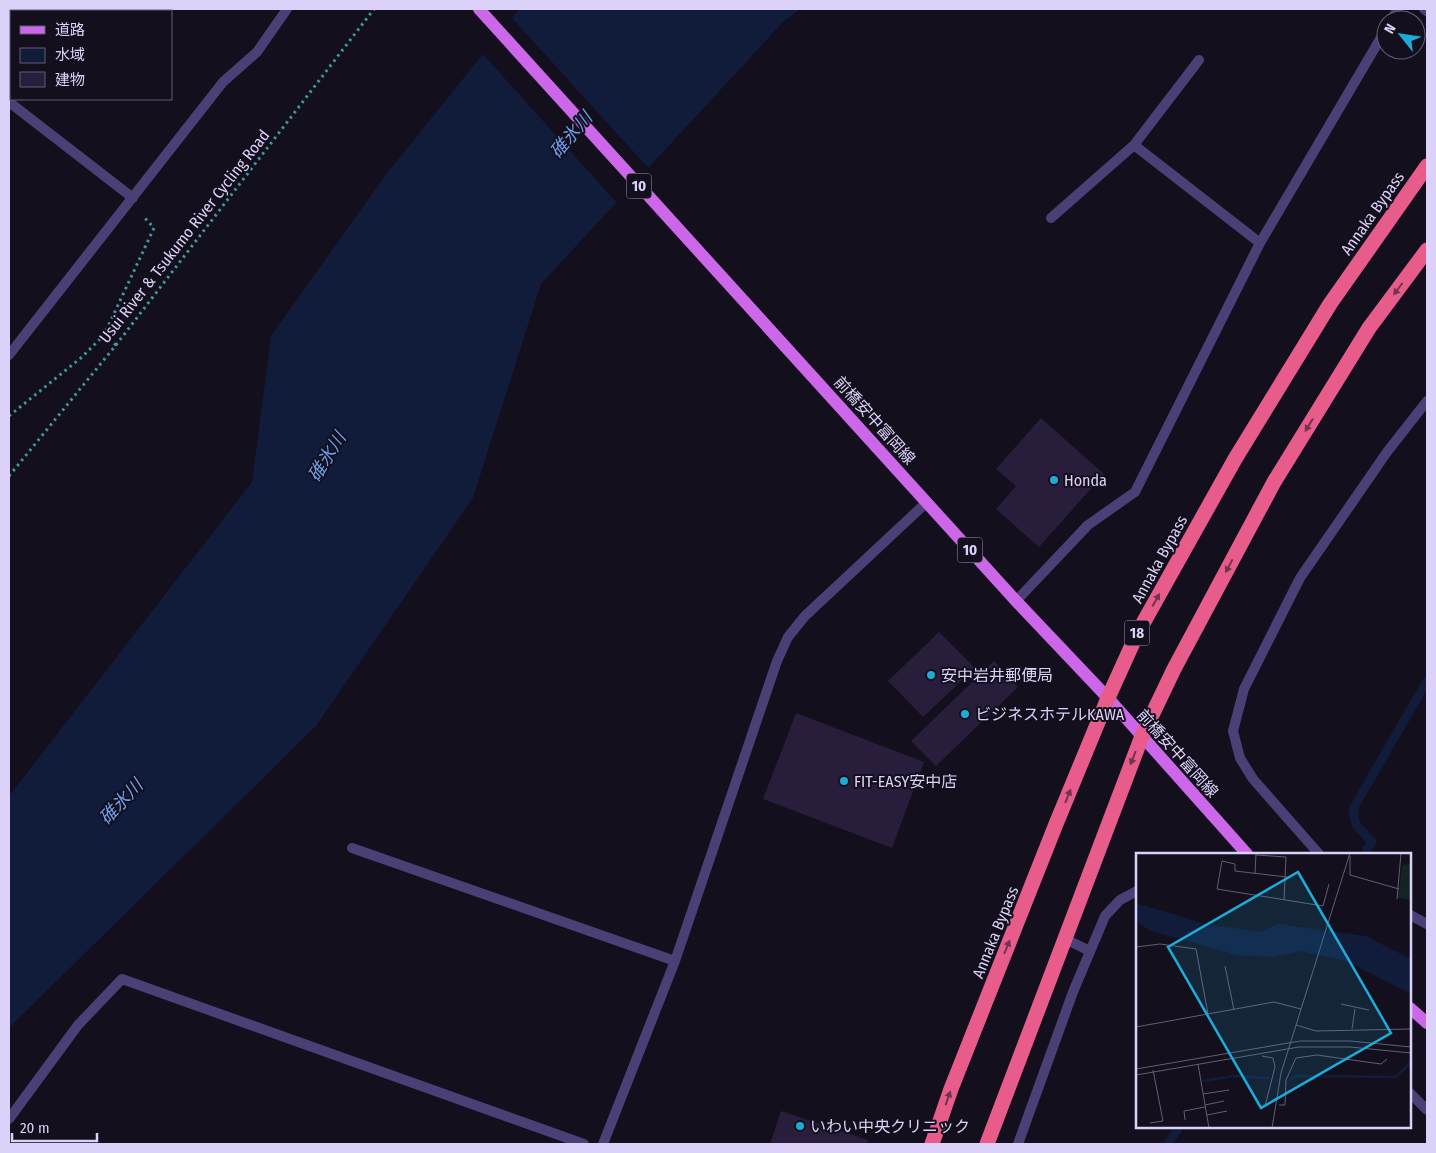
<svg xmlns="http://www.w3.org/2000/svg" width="1436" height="1153" font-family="'Fira Sans Condensed','Noto Sans JP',sans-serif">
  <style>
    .water { fill: #111b3a }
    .pier { fill: #130f1d }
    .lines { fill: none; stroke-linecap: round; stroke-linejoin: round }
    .stream { stroke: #111b3a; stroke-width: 9 }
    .building { fill: #281d3b }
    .path { stroke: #3d98a1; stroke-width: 3; stroke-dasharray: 2.5 4; stroke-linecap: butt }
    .street { stroke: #4a4076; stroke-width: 10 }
    .primary { stroke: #cc67ea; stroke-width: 12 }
    .highway { stroke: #e85c8b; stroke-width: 15 }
    .oneway { fill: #73324e }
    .poi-dot { fill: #1eabd8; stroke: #130f1d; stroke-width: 2 }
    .labels { text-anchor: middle; stroke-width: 4; stroke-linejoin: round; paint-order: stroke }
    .shield { fill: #130f1d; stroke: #9f97b7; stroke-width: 1 }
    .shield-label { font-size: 15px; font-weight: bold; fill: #dbd1f9 }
    .street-label { font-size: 16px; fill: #dbd1f9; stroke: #130f1d }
    .poi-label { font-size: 16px; fill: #dbd1f9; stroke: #130f1d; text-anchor: start }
    .water-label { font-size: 18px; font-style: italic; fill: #6d9eeb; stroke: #130f1d }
    .inset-river { fill: none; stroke: #111b3a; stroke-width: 2.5 }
    .inset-road { fill: none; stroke: #635d75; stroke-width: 1 }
    .view { fill: #1eabd8; fill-opacity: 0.15; stroke: #1eabd8; stroke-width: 2.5 }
    .inset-edge { fill: none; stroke: #dbd1f9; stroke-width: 2.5 }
  </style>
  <rect width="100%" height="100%" fill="#130f1d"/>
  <path class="water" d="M519,9H801L784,21L541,284L473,498L316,726L9,1028V796L252,482L271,336L384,177Z"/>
  <path class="pier" d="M510,16L650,170L618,204L481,52Z"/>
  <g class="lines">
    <path class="stream" d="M1367,849L1372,842L1356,825L1353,809L1427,681
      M1168,1144L1179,1127"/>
  </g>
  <path class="building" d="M1041,418L1104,474L1039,547L996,509L1016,486L996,469Z
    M939,632L975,668L923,717L888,681Z
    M994,661L1018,687L936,766L911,741Z
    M796,713L924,762L892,848L763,799Z
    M781,1111L868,1140L867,1144H770Z"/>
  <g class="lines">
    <path class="path" d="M104,335L116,345
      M9,416L82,357L104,335L154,228L143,216
      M9,476L116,345L374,9"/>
    <path class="street" d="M1424,9L1427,11
      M1391,20L1398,9
      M9,102L133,198
      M1134,145L1260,243
      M1051,218L1134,145L1199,60
      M9,355L223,82L257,52L287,9
      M1016,601L1088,525L1135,492L1260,243L1386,29
      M352,848L675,961
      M1319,854L1253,779L1240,758L1233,731L1244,689L1300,578L1387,452L1427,401
      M1410,915L1427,924
      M1065,939L1090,951
      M1410,1093L1427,1110
      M9,1119L78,1025L122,979L584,1144
      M603,1144L675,961L777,661L788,637L805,616L927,502
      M1018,1144L1073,992L1105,916L1120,900L1137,891"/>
    <path class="primary" d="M479,9L1016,601L1108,698L1247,854
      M1410,1008L1427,1023"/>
    <path class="highway" d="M932,1144L951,1089L1056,824L1108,698L1137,634L1235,459L1330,304L1427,166
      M987,1144L1142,736L1174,669L1274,482L1369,328L1427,250"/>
  </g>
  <defs><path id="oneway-solid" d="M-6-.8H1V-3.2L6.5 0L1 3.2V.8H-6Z" transform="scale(1.25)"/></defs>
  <g class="oneway">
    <use href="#oneway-solid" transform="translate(1398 289) rotate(127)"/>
    <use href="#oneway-solid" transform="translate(1309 425) rotate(122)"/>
    <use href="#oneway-solid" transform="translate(1229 566) rotate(118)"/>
    <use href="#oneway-solid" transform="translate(1156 600) rotate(-61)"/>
    <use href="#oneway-solid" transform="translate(1133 758) rotate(111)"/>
    <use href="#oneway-solid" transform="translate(1068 796) rotate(-68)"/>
    <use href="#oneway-solid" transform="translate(1007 947) rotate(-68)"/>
    <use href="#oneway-solid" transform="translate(948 1098) rotate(-71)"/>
  </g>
  <g class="poi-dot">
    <circle cx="1054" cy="480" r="5"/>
    <circle cx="931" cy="675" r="5"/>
    <circle cx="965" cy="714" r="5"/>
    <circle cx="844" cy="781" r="5"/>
    <circle cx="800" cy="1126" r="5"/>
  </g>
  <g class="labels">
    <g class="shield">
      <rect x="626.5" y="173.5" width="25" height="25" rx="4"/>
      <rect x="957.5" y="537.5" width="25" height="25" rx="4"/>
      <rect x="1124.5" y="620.5" width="25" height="25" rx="4"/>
    </g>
    <g class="shield-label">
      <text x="639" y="191">10</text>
      <text x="970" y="555">10</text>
      <text x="1137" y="638">18</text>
    </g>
    <g class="street-label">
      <text transform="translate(1372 213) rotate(-55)" y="6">Annaka Bypass</text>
      <text transform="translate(184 236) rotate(-52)" y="6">Usui River &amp; Tsukumo River Cycling Road</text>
      <text transform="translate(875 420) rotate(48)" y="6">前橋安中富岡線</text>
      <text transform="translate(1159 559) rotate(-61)" y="6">Annaka Bypass</text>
      <text transform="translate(1178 753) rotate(48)" y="6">前橋安中富岡線</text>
      <text transform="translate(995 932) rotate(-68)" y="6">Annaka Bypass</text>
    </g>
    <g class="poi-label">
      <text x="1064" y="486">Honda</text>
      <text x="941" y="681">安中岩井郵便局</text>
      <text x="975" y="720">ビジネスホテルKAWA</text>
      <text x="854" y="787">FIT-EASY安中店</text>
      <text x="810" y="1132">いわい中央クリニック</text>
    </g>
    <g class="water-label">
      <text transform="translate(571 135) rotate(-50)" y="6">碓氷川</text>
      <text transform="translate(327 457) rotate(-58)" y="6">碓氷川</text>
      <text transform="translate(121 802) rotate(-47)" y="6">碓氷川</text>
    </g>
  </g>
  <g transform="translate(1136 853)">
    <rect width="275" height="275" fill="#130f1d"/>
    <path d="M275,11V47L262,45L266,12Z" fill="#132426"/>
    <path d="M0,50L70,71L124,79L142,71L230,83L275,106V141L210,108L165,98L137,104L101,102L15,78L0,69Z" fill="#111b3a"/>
    <path class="inset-river" d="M155,227L159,223L260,224L275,209M67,228L98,223L134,225"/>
    <path class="inset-road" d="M120,2L150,4L148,47M214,3V22L263,36M119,21L120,0M151,24L99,18V11L86,8L81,36L187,53L193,31M261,46L265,0M0,94L24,91L60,96L72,161M89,113L98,157M205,151L233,157M160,172L180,178L275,176M0,174L138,149L165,156M216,176L219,156M126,203L137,205L139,214L129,253M62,211L73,275M0,216L164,188H214L275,194M0,222L163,194H214L275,200M67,241L93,237M69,252L88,248M143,252H149L150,227L160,205L181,202L245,211L251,206M71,262L91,258M49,267L48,258L69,254M14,270L27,268L17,217M136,275L145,220L214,0"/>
    <path class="view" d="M162,19L255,180L125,255L32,94Z"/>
    <rect width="275" height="275" class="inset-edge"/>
  </g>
  <rect width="1436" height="1153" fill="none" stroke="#dbd1f9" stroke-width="20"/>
  <rect x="10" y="10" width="162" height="90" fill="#130f1d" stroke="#635d75"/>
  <rect x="20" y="26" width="25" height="8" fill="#cc67ea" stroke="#635d75"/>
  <text x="55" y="35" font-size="15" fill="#dbd1f9">道路</text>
  <rect x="20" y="48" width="25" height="15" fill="#111b3a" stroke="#635d75"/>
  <text x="55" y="60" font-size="15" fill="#dbd1f9">水域</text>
  <rect x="20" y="72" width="25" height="15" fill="#281d3b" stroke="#635d75"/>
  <text x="55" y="85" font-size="15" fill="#dbd1f9">建物</text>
  <g transform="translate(1401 35) rotate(300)"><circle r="24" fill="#130f1d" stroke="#635d75"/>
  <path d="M0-4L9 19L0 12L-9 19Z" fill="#1eabd8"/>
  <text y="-8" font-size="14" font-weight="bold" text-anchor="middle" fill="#dbd1f9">N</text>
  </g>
  <path d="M12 1133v8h85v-8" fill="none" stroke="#dbd1f9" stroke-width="2.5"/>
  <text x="20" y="1133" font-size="15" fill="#dbd1f9" stroke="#130f1d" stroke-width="4" paint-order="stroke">20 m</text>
</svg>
